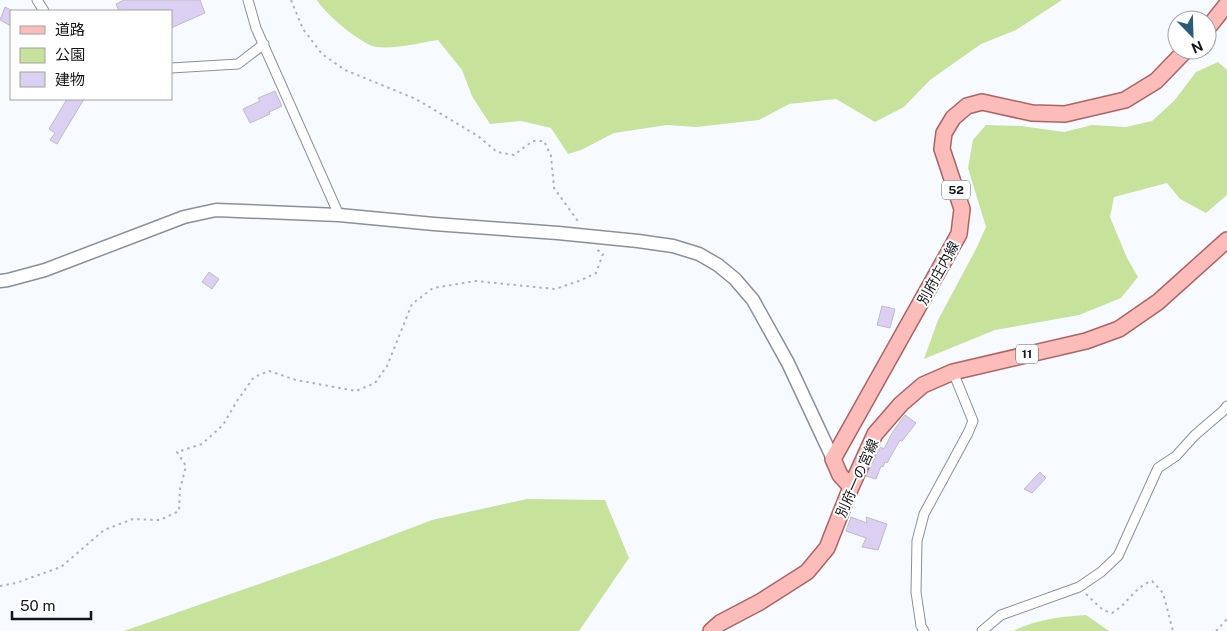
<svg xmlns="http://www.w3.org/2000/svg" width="1227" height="631" font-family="'Public Sans','Noto Sans JP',sans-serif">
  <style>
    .green { fill: #c7e29b }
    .building { fill: #dbcff2; stroke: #bfbcc4 }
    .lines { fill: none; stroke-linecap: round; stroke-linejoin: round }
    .street-casing { stroke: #8b9097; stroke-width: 11 }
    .secondary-casing { stroke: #8b9097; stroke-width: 15 }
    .primary-casing { stroke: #aa6563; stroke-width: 18 }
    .path { stroke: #b0b3b6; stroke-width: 2; stroke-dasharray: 2.5 4; stroke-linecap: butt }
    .street { stroke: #fff; stroke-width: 9 }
    .secondary { stroke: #fff; stroke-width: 12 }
    .primary { stroke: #fcbcb9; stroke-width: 15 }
    .labels { text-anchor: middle; stroke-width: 4; stroke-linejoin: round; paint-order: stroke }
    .shield { fill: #fff; stroke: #5b5c5e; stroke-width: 1 }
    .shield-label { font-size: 12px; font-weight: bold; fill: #151619 }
    .street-label { font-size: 14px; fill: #151619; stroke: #fff }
  </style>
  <rect width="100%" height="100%" fill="#f7fbff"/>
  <path class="green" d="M317,0H1062L1016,30L981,44L930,80L904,107L875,122L836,99L789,104L759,120L696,127L667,125L614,133L581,150L568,154L551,128L521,121L490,124L472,96L462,70L438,40C418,43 398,49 377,47C363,46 324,13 317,0Z
    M1218,62L1227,70V195L1206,213L1180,199L1167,183L1114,197L1110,217L1127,258L1138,277L1121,298L1079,315L995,330L924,359L938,320L976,249L986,227L968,168L973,140L986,125L1021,126L1064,132L1092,125L1126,127L1152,121L1174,101L1196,72Z
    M527,499L605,500L629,558L579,631H124L322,562L432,520Z
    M1086,615L1109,631H1013C1037,619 1060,617 1086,615Z"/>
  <path class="building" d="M124,0H200L205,13L171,28V11H119L116,4Z
    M5,7L11,10V26L0,20Z
    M275,91L282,106L269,112L270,114L250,123L243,109L260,101L258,98Z
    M67,99H84L57,144L50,140L55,133L49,129Z
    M209,272L219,279L212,289L202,282Z
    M882,306L895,309L890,328L877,325Z
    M905,415L916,423L902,441L900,440L887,463L885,462L883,467L881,466L876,479L866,476L880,447L884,449L892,433Z
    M1040,472L1046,478L1032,493L1024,489Z
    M851,517L867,523L866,517L887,524L878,550L862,547L866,538L846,531Z"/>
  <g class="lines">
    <g class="street-casing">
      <path id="street" d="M37,0L44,11
        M248,0L256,28L339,215
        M171,68L238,64L264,44
        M924,631L921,626L916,592L917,541L924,514L968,433L973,421L953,372
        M982,631L1001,615L1079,587L1101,572L1118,556L1158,468L1176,456L1195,435L1223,411L1227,406"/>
    </g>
    <g class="secondary-casing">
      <path id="secondary" d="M0,281L8,280L45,270L184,217L216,210L339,215L434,224L558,233L638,241L673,246L699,254L718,265L735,279L753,300L788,363L833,459"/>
    </g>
    <g class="primary-casing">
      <path id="primary" d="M1207,29L1227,4
        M851,487L840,475L833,459L959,234L962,209L942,149L944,133L953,118L967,106L982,102L1032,113L1065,114L1125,100L1156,81L1186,50
        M711,631L720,623L760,602L807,572L827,548L851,487L875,434L901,404L923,385L953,372L1086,341L1119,329L1158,302L1227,240"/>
    </g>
    <path class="path" d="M291,0L303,29L322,54L345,70L416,99L478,136L497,152L514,155L533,141H544L551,156L554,188L580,224
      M0,586L16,583L61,567L104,530L133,519L160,520L179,511L180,489L186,466L177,452L202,444L223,425L237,401L254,377L269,371L296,380L356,391L375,383L387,366L412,304L433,288L476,281L555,289L579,281L596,273L603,254L595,248
      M1086,594L1103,610L1112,613C1127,605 1135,586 1152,581L1163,593L1173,631
      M1216,631L1227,619"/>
    <use href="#street" class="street"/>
    <use href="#secondary" class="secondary"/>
    <use href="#primary" class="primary"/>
  </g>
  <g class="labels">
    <g class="shield">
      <rect x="942" y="180.5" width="28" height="19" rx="4"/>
      <rect x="1016" y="344.5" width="22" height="19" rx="4"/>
    </g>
    <g class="shield-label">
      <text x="956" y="194">52</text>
      <text x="1027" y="358">11</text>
    </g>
    <g class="street-label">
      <text transform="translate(938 273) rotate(-61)" y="5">別府庄内線</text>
      <text transform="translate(857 478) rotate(-66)" y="5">別府一の宮線</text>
    </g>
  </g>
  <rect x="10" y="10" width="162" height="90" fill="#ffffff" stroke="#a1a2a3"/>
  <rect x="20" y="26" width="25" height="8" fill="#fcbcb9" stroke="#a1a2a3"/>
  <text x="55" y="35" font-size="15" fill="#151619">道路</text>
  <rect x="20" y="48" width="25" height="15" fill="#c7e29b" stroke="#a1a2a3"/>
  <text x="55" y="60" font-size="15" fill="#151619">公園</text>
  <rect x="20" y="72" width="25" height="15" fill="#dbcff2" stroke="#a1a2a3"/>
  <text x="55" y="85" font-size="15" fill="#151619">建物</text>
  <g transform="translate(1192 35) rotate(157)"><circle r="24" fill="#ffffff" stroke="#a1a2a3"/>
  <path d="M0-4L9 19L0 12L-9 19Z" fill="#2a5c79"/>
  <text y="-8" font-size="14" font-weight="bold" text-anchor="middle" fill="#151619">N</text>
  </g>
  <path d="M12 611v8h79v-8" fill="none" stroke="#151619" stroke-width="2.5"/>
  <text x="20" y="611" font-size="15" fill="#151619" stroke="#ffffff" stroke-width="4" paint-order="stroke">50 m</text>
</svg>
